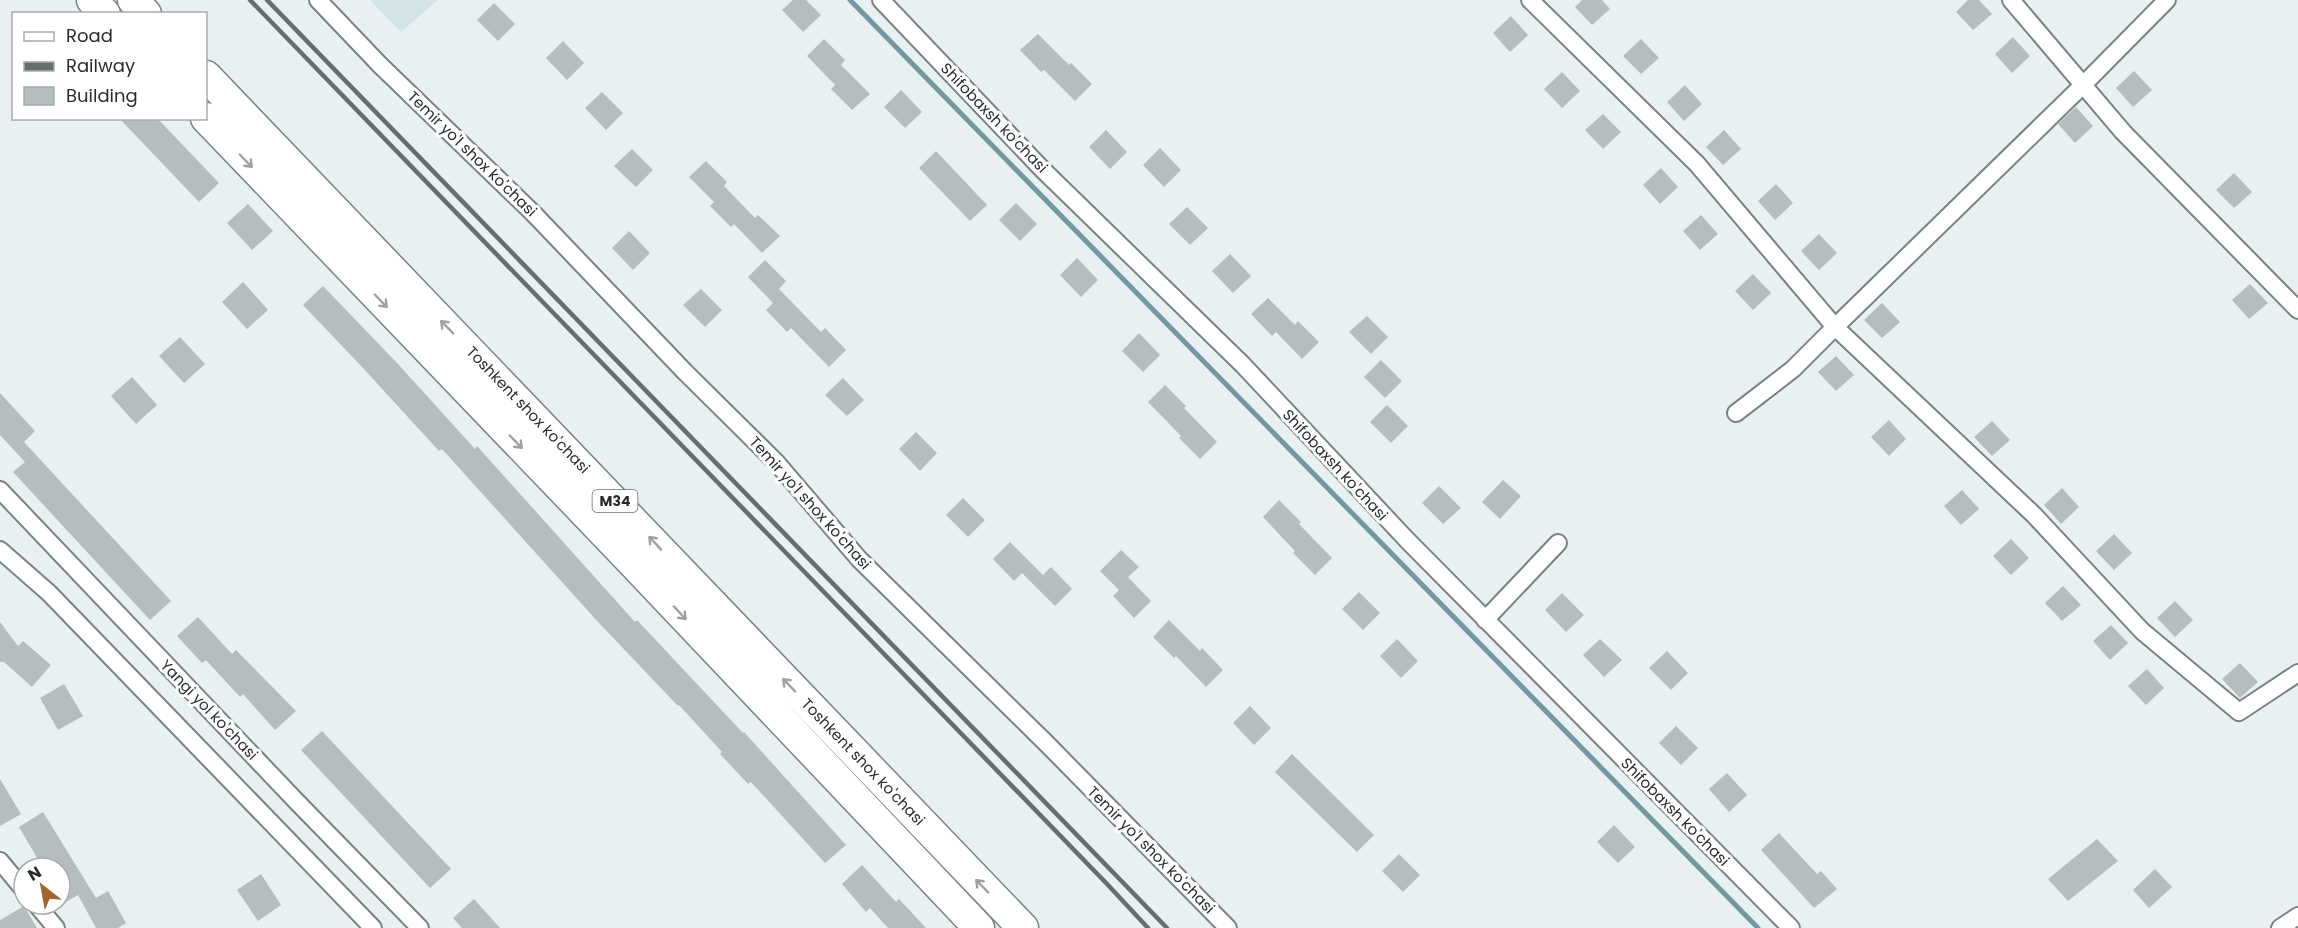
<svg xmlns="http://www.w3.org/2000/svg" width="2298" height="928" font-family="Poppins,sans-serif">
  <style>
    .built { fill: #d3e4e6 }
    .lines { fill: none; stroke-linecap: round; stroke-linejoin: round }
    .stream { stroke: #72999f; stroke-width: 5 }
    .building { fill: #b5bdbe }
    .street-casing { stroke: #7b8283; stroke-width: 20 }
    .highway-casing { stroke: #7b8283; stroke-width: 33 }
    .street { stroke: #fff; stroke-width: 16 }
    .highway { stroke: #fff; stroke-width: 30 }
    .rail { stroke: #686d6d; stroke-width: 4.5 }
    .oneway { stroke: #9fa0a0 }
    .labels { text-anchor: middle; stroke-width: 6; stroke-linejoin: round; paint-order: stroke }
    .shield { fill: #fff; stroke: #696b6b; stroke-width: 1.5 }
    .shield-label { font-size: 14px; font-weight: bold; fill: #292c2c }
    .street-label { font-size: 15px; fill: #292c2c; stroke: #fff }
  </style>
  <rect width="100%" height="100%" fill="#e8f0f2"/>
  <path class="built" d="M370,0H438L401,32Z"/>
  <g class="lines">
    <path class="stream" d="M850,0L1758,928"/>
  </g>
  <path class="building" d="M793,0H806L821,15L803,32L782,10Z
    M1582,0H1602L1610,9L1592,25L1575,7Z
    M1968,0H1979L1992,14L1973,30L1956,12Z
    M494,3L515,24L498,41L477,20Z
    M1511,16L1528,35L1510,52L1493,33Z
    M1038,34L1069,65L1071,63L1092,84L1075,101L1044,70L1041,72L1020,50Z
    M2013,37L2030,56L2012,73L1995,54Z
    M824,39L845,60L841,65L870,94L852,110L831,89L835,85L807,56Z
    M1641,39L1659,58L1641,74L1623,56Z
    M563,41L584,63L567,80L546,58Z
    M2134,71L2152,90L2133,107L2116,88Z
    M1562,72L1580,91L1562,108L1544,89Z
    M1685,85L1702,104L1684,121L1667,102Z
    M901,90L922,112L905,128L884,107Z
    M602,92L623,113L606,130L585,108Z
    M2076,107L2093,126L2075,143L2058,124Z
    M1603,114L1621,132L1603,149L1585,130Z
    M119,118H157L219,183L199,202Z
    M1106,130L1127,152L1110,169L1089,147Z
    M1724,130L1741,149L1723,165L1706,147Z
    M1160,148L1181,170L1164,187L1143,165Z
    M632,149L653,170L636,187L614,166Z
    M936,151L987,205L970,221L919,168Z
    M706,161L727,182L724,186L755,218L758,215L780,236L762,253L734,224L731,227L710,206L714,202L689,177Z
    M1661,168L1678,187L1660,204L1643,185Z
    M2234,173L2252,192L2234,208L2216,190Z
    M1776,184L1793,203L1775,220L1758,201Z
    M1016,203L1037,224L1020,241L999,220Z
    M248,204L273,231L252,250L227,223Z
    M1187,207L1208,228L1190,245L1169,224Z
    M1701,215L1718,234L1700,250L1683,231Z
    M629,231L650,253L633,270L612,248Z
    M1819,234L1837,253L1819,270L1801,251Z
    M1230,254L1251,276L1233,293L1212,271Z
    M1077,258L1098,280L1081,297L1060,275Z
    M765,260L786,281L779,289L821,332L825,328L846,350L829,367L791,328L787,332L766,310L773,303L748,277Z
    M1753,274L1771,293L1753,310L1735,291Z
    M243,282L268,310L247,329L222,302Z
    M2250,284L2268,303L2249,319L2232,300Z
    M323,286L398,364L475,449L477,446L635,622L637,620L743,733L744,732L846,845L825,863L751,782L748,784L720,754L722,752L679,705L678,706L599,623L442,449L439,451L363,368L303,305Z
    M701,289L722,310L705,327L683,305Z
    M1268,298L1295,325L1298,321L1319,342L1302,359L1276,332L1272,336L1251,314Z
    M1882,303L1900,322L1882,338L1864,320Z
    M1367,316L1388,337L1371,354L1349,332Z
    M1139,333L1160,355L1143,372L1122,351Z
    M180,337L205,364L184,383L159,356Z
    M1836,356L1854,375L1836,391L1818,372Z
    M1381,360L1402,381L1385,398L1364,377Z
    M132,377L157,405L136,424L111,396Z
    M843,378L864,400L847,416L825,395Z
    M1165,385L1186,406L1184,408L1217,442L1200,459L1179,438L1181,436L1148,402Z
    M0,393L35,431L24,442L171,601L150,620L13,472L25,462L0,435Z
    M1387,405L1408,426L1391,443L1370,422Z
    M1889,420L1906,439L1889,456L1871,437Z
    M1992,421L2010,440L1992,456L1974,437Z
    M916,432L937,453L920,471L899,449Z
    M1503,480L1521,496L1500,519L1482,502Z
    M1439,486L1461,508L1443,524L1422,503Z
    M2062,488L2079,507L2061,524L2044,505Z
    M1962,490L1979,509L1961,525L1944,506Z
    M963,498L985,520L968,537L946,515Z
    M1279,500L1301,522L1299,524L1332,558L1315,575L1293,553L1295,551L1263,517Z
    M2114,534L2132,553L2114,570L2096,551Z
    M2011,539L2029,558L2011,575L1993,556Z
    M1010,542L1043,575L1051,567L1072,589L1055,606L1022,573L1014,581L993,559Z
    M1121,550L1139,567L1128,577L1151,601L1134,618L1113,596L1119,590L1100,571Z
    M2063,586L2081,605L2062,621L2045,603Z
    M1359,592L1380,613L1363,630L1342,609Z
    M1562,593L1584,615L1566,632L1545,610Z
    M2175,601L2193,620L2175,637L2157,618Z
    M198,617L232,654L236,650L296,711L275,730L243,694L240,697L206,660L202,663L177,636Z
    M1169,620L1200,651L1202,648L1223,670L1206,687L1176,656L1174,658L1153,637Z
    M0,622L18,646L23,641L51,665L32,687L4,662H0Z
    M2111,625L2128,643L2110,660L2093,641Z
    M1397,639L1418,661L1401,678L1380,656Z
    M1600,639L1622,660L1604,677L1583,655Z
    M1667,651L1688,673L1671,690L1649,668Z
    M2240,663L2258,682L2240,698L2222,679Z
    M2147,669L2164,688L2146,705L2128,686Z
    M64,684L83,716L58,730L40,698Z
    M1250,706L1271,728L1254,745L1233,723Z
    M1676,726L1698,748L1681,765L1659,743Z
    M322,731L451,869L430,888L301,750Z
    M1292,754L1374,835L1357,852L1275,772Z
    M1727,773L1747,795L1729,812L1709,789Z
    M0,779L21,814L0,826Z
    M43,812L96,898L108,891L126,923L118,928H96L78,895L66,902L60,892V868H43L19,827Z
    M1614,825L1635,847L1618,863L1597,842Z
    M1779,833L1817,874L1821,871L1837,889L1814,908L1761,850Z
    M2097,839L2118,861L2068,901L2048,879Z
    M1399,854L1420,875L1403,892L1382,871Z
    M862,865L896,902L899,899L926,928H888L870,908L866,912L842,884Z
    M2155,869L2172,887L2149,908L2133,890Z
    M261,874L281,905L258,921L237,890Z
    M474,899L500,928H462L453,918Z
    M24,906L37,928H0V920Z"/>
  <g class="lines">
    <g class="street-casing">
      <path id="street" d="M318,0L380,65L533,213L685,372L776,462L859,559L1047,744L1228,928
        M881,0L1042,169L1243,365L1407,540L1791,928
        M1530,0L1697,164L1835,327L1793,369L1736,413
        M2011,0L2123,132L2298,310
        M2167,0L2083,85L1835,327L2034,515L2142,631L2239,712L2298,673
        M0,490L298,803L420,928
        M0,550L49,593L373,928
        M1485,620L1558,543
        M0,861L24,890
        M36,904L56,928
        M2280,928L2298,916"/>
    </g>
    <g class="highway-casing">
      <path id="highway" d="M92,0L105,14
        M133,0L146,14
        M206,76L1023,928
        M206,118L633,563L979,928"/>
    </g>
    <use href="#street" class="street"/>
    <use href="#highway" class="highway"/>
    <path class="rail" d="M250,0L1108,885L1148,928
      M267,0L1167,928"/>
  </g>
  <defs><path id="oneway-shaft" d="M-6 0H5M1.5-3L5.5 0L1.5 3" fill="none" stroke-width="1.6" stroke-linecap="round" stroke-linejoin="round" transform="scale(1.5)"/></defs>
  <g class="oneway">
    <use href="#oneway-shaft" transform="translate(246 161) rotate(46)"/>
    <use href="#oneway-shaft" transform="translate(381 301) rotate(46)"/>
    <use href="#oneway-shaft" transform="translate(447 327) rotate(-134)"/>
    <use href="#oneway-shaft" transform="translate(516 442) rotate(46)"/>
    <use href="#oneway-shaft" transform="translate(655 543) rotate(-133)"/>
    <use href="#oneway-shaft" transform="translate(680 613) rotate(47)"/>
    <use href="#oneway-shaft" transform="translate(789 685) rotate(-134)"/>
    <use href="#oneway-shaft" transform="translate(982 886) rotate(-134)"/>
  </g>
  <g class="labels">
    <rect class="shield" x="592.5" y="490" width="45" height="22" rx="4.5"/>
    <g class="shield-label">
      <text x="615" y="506">M34</text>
    </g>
    <g class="street-label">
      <text transform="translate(994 118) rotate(46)" y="5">Shifobaxsh ko'chasi</text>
      <text transform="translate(472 154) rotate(44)" y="5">Temir yo'l shox ko'chasi</text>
      <text transform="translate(528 410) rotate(46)" y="5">Toshkent shox ko'chasi</text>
      <text transform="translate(1335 465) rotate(47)" y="5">Shifobaxsh ko'chasi</text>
      <text transform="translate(810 503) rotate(48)" y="5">Temir yo'l shox ko'chasi</text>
      <text transform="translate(209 710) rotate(46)" y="5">Yangi yol ko'chasi</text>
      <text transform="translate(863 762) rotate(46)" y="5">Toshkent shox ko'chasi</text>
      <text transform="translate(1675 812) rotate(45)" y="5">Shifobaxsh ko'chasi</text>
      <text transform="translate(1151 850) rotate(45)" y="5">Temir yo'l shox ko'chasi</text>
    </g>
  </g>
  <rect x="12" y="12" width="195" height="108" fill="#ffffff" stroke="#a9abab" stroke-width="1.5"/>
  <rect x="24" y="32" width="30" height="9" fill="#ffffff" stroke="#a9abab" stroke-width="1.5"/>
  <text x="66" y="42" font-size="18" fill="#292c2c">Road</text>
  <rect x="24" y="62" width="30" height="9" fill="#686d6d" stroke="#a9abab" stroke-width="1.5"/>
  <text x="66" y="72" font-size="18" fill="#292c2c">Railway</text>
  <rect x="24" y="87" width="30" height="18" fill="#b5bdbe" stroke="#a9abab" stroke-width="1.5"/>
  <text x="66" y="102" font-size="18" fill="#292c2c">Building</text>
  <g transform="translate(42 886) rotate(329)"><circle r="28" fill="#ffffff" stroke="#a9abab" stroke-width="1.5"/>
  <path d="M0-4.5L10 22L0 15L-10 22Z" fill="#a3632d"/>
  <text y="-9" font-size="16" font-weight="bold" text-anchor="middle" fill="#292c2c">N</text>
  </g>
</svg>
